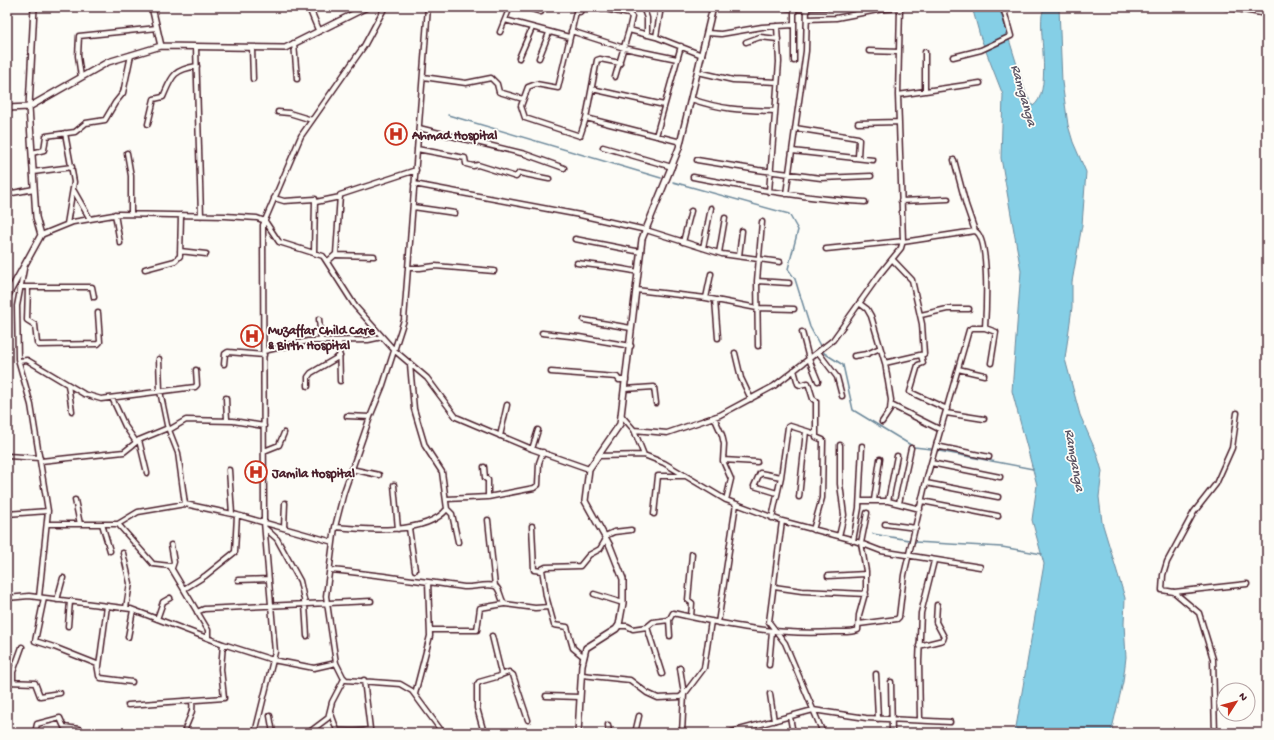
<svg xmlns="http://www.w3.org/2000/svg" width="1274" height="740" font-family="'Gochi Hand',sans-serif">
  <style>
    .water { fill: #85cfe6; stroke: #6d899b }
    .lines { fill: none; stroke-linecap: round; stroke-linejoin: round }
    .stream { stroke: #6d899b; stroke-width: 1.5 }
    .minor-casing { stroke: #4a1f2b; stroke-width: 7 }
    .tertiary-casing { stroke: #4a1f2b; stroke-width: 8 }
    .minor { stroke: #fdfcf7; stroke-width: 4 }
    .tertiary { stroke: #fdfcf7; stroke-width: 5 }
    .labels { text-anchor: middle; stroke-width: 3.5; stroke-linejoin: round; paint-order: stroke }
    .poi-label { font-size: 13px; font-weight: bold; fill: #4a1f2b; stroke: #fdfcf7; text-anchor: start }
    .water-label { font-size: 14px; font-style: italic; fill: #5c5463; stroke: #fdfcf7 }
  </style>
  <rect width="100%" height="100%" fill="#fdfcf7"/>
  <filter id="ink" filterUnits="userSpaceOnUse"><feTurbulence type="fractalNoise" baseFrequency=".025" numOctaves="2"/><feDisplacementMap in="SourceGraphic" scale="8" xChannelSelector="R" yChannelSelector="G"/><feConvolveMatrix kernelMatrix="1 2 1 2 8 2 1 2 1" color-interpolation-filters="sRGB"/></filter>
  <g filter="url(#ink)">
    <path class="water" d="M972,7H999L1026,94L1033,106C1052,93 1039,36 1042,15L1044,7H1059L1062,82L1068,125L1073,142L1086,172L1082,225L1072,282V307L1065,359L1080,415L1097,454L1102,471L1099,497L1102,522L1125,598L1124,624L1126,657L1123,682L1111,733H1015L1044,564L1032,520L1037,485L1012,391L1021,271L1001,158L1003,95L980,36Z"/>
    <g class="lines">
      <path class="stream" d="M448,115L661,178
        M673,182L789,214L798,230L788,269L795,279L810,327L824,353L843,365L853,410L914,447L931,449
        M939,451L1033,469
        M873,534L909,540
        M915,542L1002,547L1042,554"/>
      <g class="minor-casing">
        <path id="minor" d="M428,7L404,320L383,385L370,417L344,492L335,527L326,596L336,663L343,677L346,680L400,684L412,691L443,733
          M525,7L541,12
          M583,7L580,12H576L558,88L536,84L528,87L521,106L525,118L580,136L586,118L597,60L600,59L620,63
          M595,7L629,14L632,17L629,30L656,37L702,55
          M643,7L647,18V35
          M778,7L807,10
          M1225,7L1267,14
          M807,8L843,7
          M807,19L836,18L883,9L900,8
          M505,20L569,37
          M571,31L624,48L677,59
          M500,32L510,7
          M707,33L721,34L762,27L794,25
          M656,37L661,7
          M746,42L760,37L778,39
          M294,43L297,79
          M196,47L201,216
          M252,48L253,79
          M869,51L899,52
          M925,52V91
          M953,57L981,50L1011,36L1003,7
          M519,58L532,28
          M539,58L549,33
          M794,61V9
          M698,72L733,80L777,82
          M81,77L78,56L79,36L157,28
          M423,77L466,83L491,78L497,84L499,92L523,99
          M615,77L629,30
          M592,89L664,105
          M898,95L980,83
          M691,99C723,110 741,110 775,111
          M278,112L289,113L312,120
          M586,118L681,142
          M858,123L898,122
          M148,124L154,99L163,97C172,76 173,70 197,66
          M419,128L525,154L564,168
          M795,128L858,138L859,140L858,157
          M65,133L74,182L67,224
          M656,136L681,46
          M603,147L672,167
          M417,149L465,158L466,164L473,166L478,165L516,177L519,173L549,179
          M792,151L873,160
          M32,153L44,150L46,136L75,132L86,123L105,120L115,103L123,93L131,55
          M127,153L131,176V214
          M697,160L758,170L821,178L871,176
          M954,160L966,205L975,231
          M33,172L72,167
          M693,177C750,188 806,199 865,202
          M7,183L8,193
          M414,184L580,215L646,230L722,254L780,262
          M74,191L90,219
          M769,192L779,62L777,26
          M7,194L34,189
          M786,194L806,51L807,7
          M274,198L284,201L315,199L314,253
          M901,201L948,199
          M316,202L340,197
          M413,207L455,213
          M115,214L120,243
          M41,235L73,222L119,214L225,216L257,218L265,221L279,242L323,256L355,306L394,350L427,378L456,417L532,449L589,469
          M575,239L641,252
          M683,242L691,211
          M703,248L711,208
          M826,249L903,241
          M180,251L206,254
          M719,253L725,218
          M336,255L374,256
          M739,256L742,231
          M327,262L336,254L340,195L416,170
          M577,263C598,266 618,267 638,272
          M408,268H420L435,266L494,271
          M24,269L17,306L18,359L31,405L48,511L39,597
          M145,269L175,261L180,256L181,215
          M757,281L789,283
          M20,287H92L94,297
          M28,287L27,320L35,325L37,343L39,345L98,344L100,342L98,313
          M636,290L706,298L757,308L794,309
          M706,298L711,274
          M715,300L718,338
          M859,303L867,309L871,316L885,363L891,400L890,410L882,422
          M921,315L947,309H969
          M319,319L321,341
          M584,320L631,328
          M985,328L996,332L991,363
          M802,332L809,359L818,381
          M542,333L579,337L631,346
          M339,341L340,381
          M758,346L757,281L762,222
          M264,351L308,341L368,340L382,337
          M818,352L837,377L842,396
          M735,353L741,378L751,399
          M921,355L923,363L918,365L910,392L947,409
          M854,356L867,354L880,348
          M159,359L160,391L167,425L178,453L185,504
          M19,361L27,360L84,394L101,399L195,387L197,385L196,370
          M885,363L924,354L922,324L912,280L892,259
          M224,364L225,354L228,352L264,355
          M958,369L984,375
          M794,370L798,384L800,385L808,383L813,399L816,401V437L823,440L822,498L813,530
          M551,372L617,377L619,380H626
          M68,385L72,411
          M308,386V377L311,373L340,356
          M625,389L654,387L656,403
          M112,398L125,426L136,442
          M226,398L227,420
          M891,405L941,430
          M946,413L984,419
          M1237,413L1232,448L1216,484L1194,512L1167,562L1163,575L1162,590L1174,592L1247,584
          M621,415L634,430L644,455L664,463L726,500L782,521L850,539L881,551L980,567
          M347,416L370,417
          M714,417L722,435L724,444L723,461L731,479L726,500
          M169,430L186,420L233,421L264,426
          M634,430L667,433L720,415L774,386L833,340L880,274L901,248L903,241L898,95L900,7
          M500,436L507,405
          M139,440L147,473
          M936,446L989,457
          M532,449L538,430
          M264,451L279,445L284,433
          M7,456L40,458
          M598,456L644,455
          M723,460L757,462
          M41,461L124,452L139,440L168,428
          M931,463L1000,477
          M484,467L485,478L488,480V497
          M351,469L379,475
          M229,470L232,514
          M926,483L998,497
          M394,485L398,529
          M777,493L754,486L760,473L781,477
          M799,497L806,431
          M447,499L488,497L534,488L538,485L539,463L543,452
          M75,500L80,524
          M874,500L880,459
          M860,501H888L920,509
          M888,501L897,456
          M922,501L998,516
          M899,503L911,448
          M447,509L452,514L458,542
          M7,514L48,511
          M654,514L658,476H684
          M772,518L781,477L788,427L790,426L816,434
          M488,520L495,586
          M782,521L769,622L785,643L823,733
          M47,524H118L138,512L185,504L237,515L333,542
          M102,524L110,551
          M118,524L153,564L170,566L208,630V638
          M885,524L916,528
          M532,526L534,570L542,571
          M335,527C366,530 426,535 447,509L442,472L425,446L414,409L410,364
          M265,528L277,539L300,581L305,604L307,636
          M284,528L285,503
          M409,528L415,570
          M605,536L614,532L631,530
          M839,536L844,515L840,484V445
          M853,541L859,508L862,446
          M171,545L174,562L172,568
          M123,553L130,583L126,608
          M330,570C375,574 419,581 464,587C473,588 486,583 495,586C501,589 500,600 505,604L535,608L549,607
          M828,576L866,574
          M238,580L269,579
          M774,587L802,591L866,594
          M184,589L205,576L235,552L237,515
          M1174,592L1199,613L1213,659L1215,733
          M594,594L623,603
          M7,598L29,596L131,609L223,644L273,660L314,668L336,663
          M44,598L35,641L54,647L97,664L99,676L101,678L132,682
          M57,600L63,578
          M197,612L204,609L371,601
          M691,617L692,603L688,600L692,554
          M157,619L163,602L170,598
          M718,623L736,504
          M859,624L897,619L899,617L904,575L927,477L969,330L972,328H985C986,312 990,237 975,231L903,242
          M68,626L70,601
          M618,626H627L633,629L647,627L662,674
          M647,627L653,622L669,620
          M430,630H477L480,608L504,604
          M670,636L669,620L673,613C726,625 779,636 834,632C841,632 851,633 858,630L859,615L866,590V571L861,543L867,513
          M128,637L133,610
          M919,646L943,640L944,637L936,622L937,605
          M584,657L573,648L567,627L554,625L546,596L542,569L546,567L580,566L589,555L600,549L606,539
          M769,665L772,631
          M99,666L107,606
          M680,668L684,694L682,733
          M876,674L878,719
          M501,675L509,672L513,675L528,720
          M582,675L630,680L647,693L658,698L680,697L686,692L704,668L711,621
          M7,682L35,683L40,696L60,693
          M13,682V672L22,647
          M891,682L892,733
          M415,694L430,636L428,582
          M770,694L774,721
          M546,696L580,697
          M128,705L224,698L221,669L223,644
          M330,711L338,733
          M270,716L273,733
          M790,717L793,733
          M920,720L919,661L921,613L934,561
          M608,725L609,733
          M337,731C347,730 362,733 370,729L364,680
          M35,733L37,724L60,718L64,727L79,729L82,733
          M184,733C187,719 194,716 192,701
          M255,733L275,652L264,522L263,225L301,136L364,46L385,7
          M308,733L328,718L332,702L344,679
          M484,733L477,708V685L479,682L500,676L501,673L492,636
          M635,733L639,716
          M728,733L813,710L866,718L950,722"/>
      </g>
      <g class="tertiary-casing">
        <path id="tertiary" d="M152,7L161,46
          M309,7L319,31
          M7,108L29,107L108,62L161,46L285,48L367,7
          M7,297L41,235L36,217L29,107L34,7
          M578,733L582,665L586,648L616,629L619,625L623,603V579L610,546L585,501L589,469L620,424L642,239L679,148L713,7"/>
      </g>
      <use href="#minor" class="minor"/>
      <use href="#tertiary" class="tertiary"/>
    </g>
  </g>
  <defs>
    <g id="hospital-ring" transform="scale(1.15)"><circle r="9.5" fill="#fdfcf7" stroke="#c8321e" stroke-width="1.5"/><path d="M-5-5h3v3.5h4V-5h3V5h-3V1.5h-4V5h-3Z" fill="#c8321e"/></g>
  </defs>
  <g fill-rule="evenodd">
    <use href="#hospital-ring" x="396" y="134"/>
    <use href="#hospital-ring" x="252" y="336"/>
    <use href="#hospital-ring" x="256" y="472"/>
  </g>
  <g class="labels">
    <g class="poi-label">
      <text x="412" y="139">Ahmad Hospital</text>
      <text x="268" y="334">Muzaffar Child Care<tspan x="268" dy="15">&amp; Birth Hospital</tspan></text>
      <text x="272" y="477">Jamila Hospital</text>
    </g>
    <g class="water-label">
      <text transform="translate(1025 95) rotate(74)" y="5">Ramganga</text>
      <text transform="translate(1076 460) rotate(80)" y="5">Ramganga</text>
    </g>
  </g>
  <rect width="1274" height="740" fill="none" stroke="#fdfcf7" stroke-width="24"/>
  <rect x="12" y="12" width="1250" height="716" fill="none" stroke="#4a1f2b" stroke-width="1.5" filter="url(#ink)"/>
  <g transform="translate(1236 702) rotate(54)"><circle r="19" fill="#fdfcf7" stroke="#b5a4a5"/>
  <path d="M0-3L7 15L0 10L-7 15Z" fill="#c8321e"/>
  <text y="-6" font-size="11" font-weight="bold" text-anchor="middle" fill="#4a1f2b">N</text>
  </g>
</svg>
